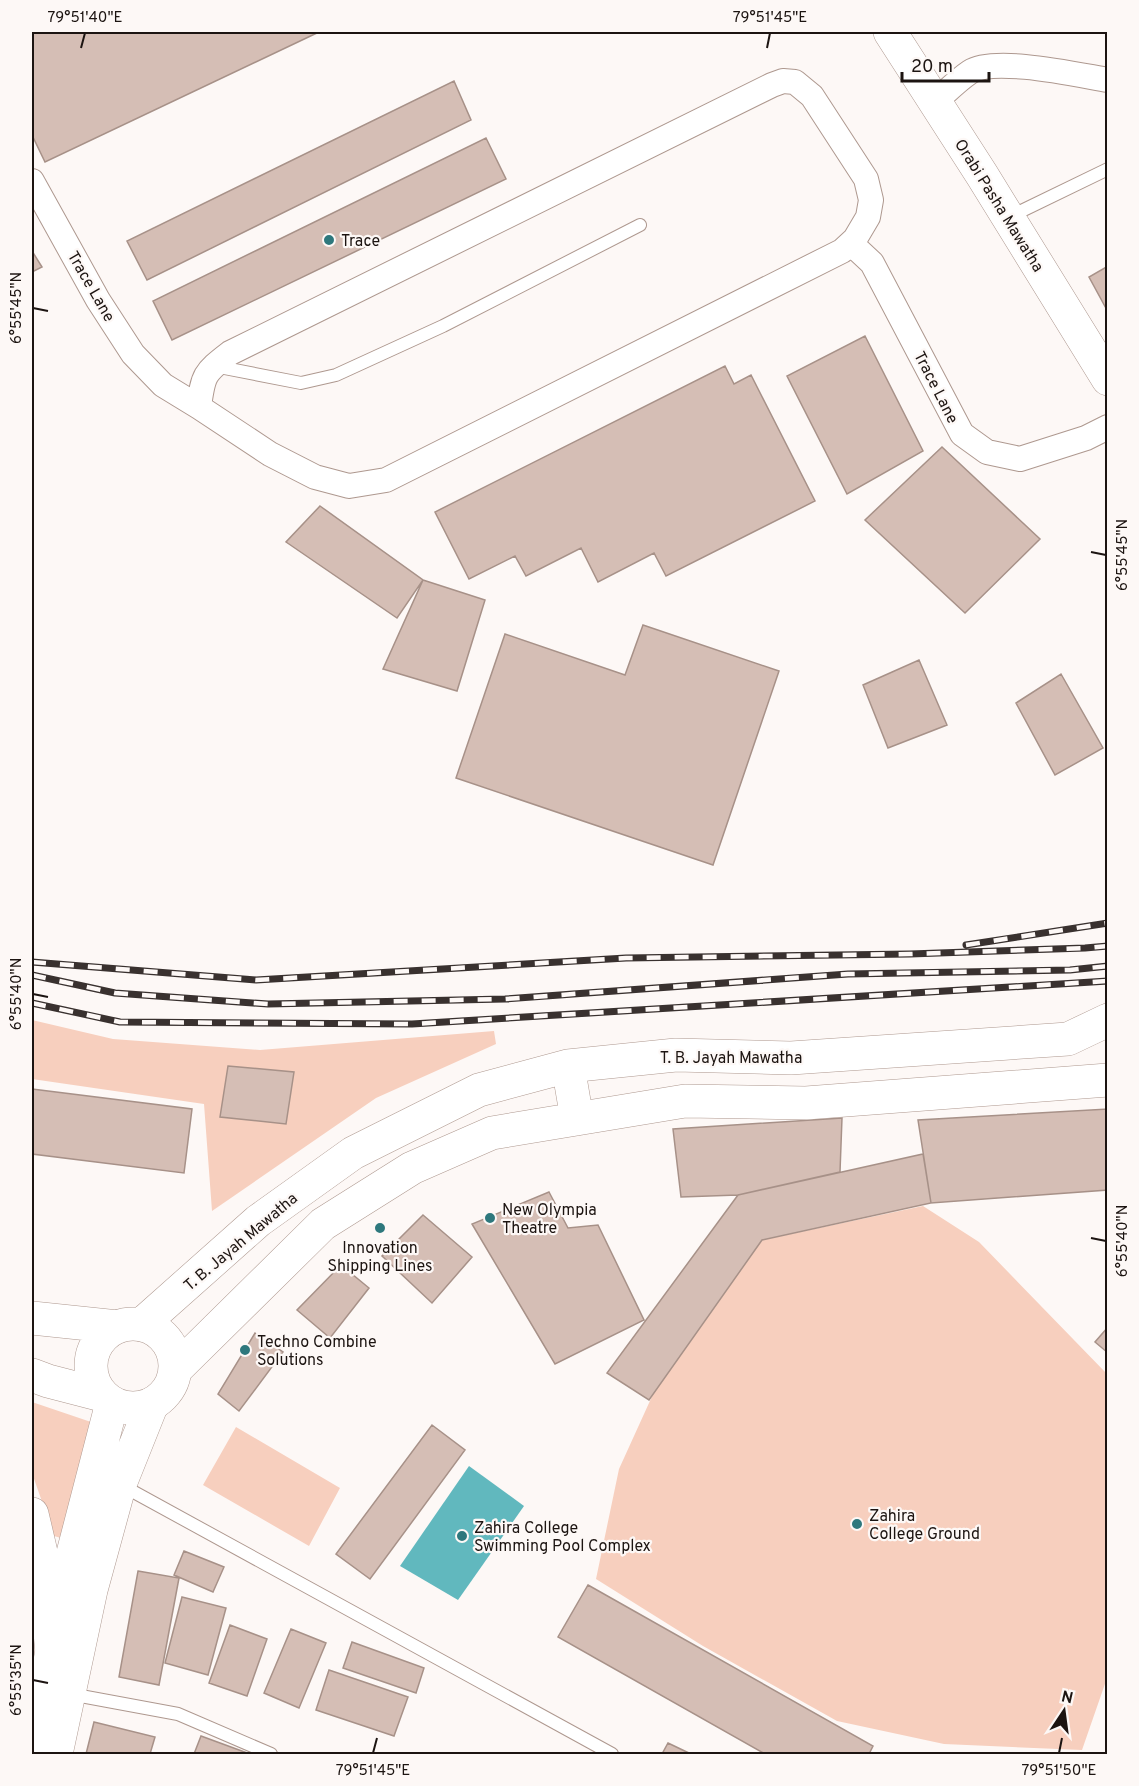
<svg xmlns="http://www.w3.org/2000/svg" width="1139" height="1786" font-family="Overpass,sans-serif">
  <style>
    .green { fill: #f7cfbe }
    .water { fill: #61b8be }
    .building { fill: #d5beb5; stroke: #a79188; stroke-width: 1.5 }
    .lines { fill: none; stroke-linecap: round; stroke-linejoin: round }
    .service-casing { stroke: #ae988f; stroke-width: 14 }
    .minor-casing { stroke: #ae988f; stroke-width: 26 }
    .secondary-casing { stroke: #ae988f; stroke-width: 34 }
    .primary-casing { stroke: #ae988f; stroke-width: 34 }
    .service { stroke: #fff; stroke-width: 12 }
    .minor { stroke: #fff; stroke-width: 24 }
    .secondary { stroke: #fff; stroke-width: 33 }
    .primary { stroke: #fff; stroke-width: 33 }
    .rail-casing { stroke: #39312f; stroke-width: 7 }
    .rail { stroke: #fdf8f6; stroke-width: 4.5; stroke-dasharray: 14; stroke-linecap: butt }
    .ticks { fill: none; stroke: #1c1411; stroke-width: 2 }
    .poi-dot { fill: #2e787d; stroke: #fdf8f6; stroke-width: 2 }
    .labels { text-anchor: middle; stroke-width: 4.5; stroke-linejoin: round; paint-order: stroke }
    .street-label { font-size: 16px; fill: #1c1411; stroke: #fdf8f6 }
    .poi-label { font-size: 16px; fill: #1c1411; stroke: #fdf8f6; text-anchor: start }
    .neatline { fill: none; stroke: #1c1411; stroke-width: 2 }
    .ticks-label { font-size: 15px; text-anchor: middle; fill: #1c1411 }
  </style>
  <rect width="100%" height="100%" fill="#fdf8f6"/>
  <path class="green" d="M32,1020L113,1039L260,1050L494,1031L496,1044L376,1098L212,1211L204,1104L32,1079Z
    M923,1206L979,1242L1107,1374V1678L1082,1750L944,1744L837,1721L703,1646L596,1579L619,1469L654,1392L762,1240Z
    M32,1402L91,1422L61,1538L54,1536L32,1473Z
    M236,1427L340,1488L309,1546L203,1485Z"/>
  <path class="water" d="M469,1466L524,1506L458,1600L400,1566Z"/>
  <path class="building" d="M32,32H319L45,162L32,135Z
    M454,81L471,120L147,280L127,241Z
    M486,138L506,179L172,340L153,301Z
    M32,251L42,267L32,272Z
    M1108,266V312L1089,277Z
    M865,336L923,451L847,494L787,376Z
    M725,366L734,384L751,375L815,501L666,576L654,553L598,582L581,548L526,576L515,556L469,579L435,512Z
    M942,447L1040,539L965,613L865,520Z
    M320,506L423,580L397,618L286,542Z
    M423,580L485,600L457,691L383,669Z
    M643,625L779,671L713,865L456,778L505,634L625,675Z
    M919,660L947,725L888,748L863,685Z
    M1061,674L1103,748L1055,775L1016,703Z
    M228,1066L294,1072L286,1124L220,1117Z
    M32,1089L192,1109L184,1173L32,1154Z
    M1108,1109V1190L931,1203L918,1120Z
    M842,1118L840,1172L738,1195L681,1197L673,1129Z
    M923,1154L931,1203L762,1240L649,1400L607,1373L738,1195Z
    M549,1192L568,1228L598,1225L644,1320L555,1364L472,1224Z
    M423,1215L472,1257L432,1303L382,1256Z
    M341,1265L369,1288L330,1338L297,1310Z
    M1108,1327V1353L1095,1342Z
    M255,1333L283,1352L239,1411L218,1394Z
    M432,1425L465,1450L370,1579L336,1554Z
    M184,1551L224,1567L213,1592L174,1575Z
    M138,1571L179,1578L159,1685L119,1677Z
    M588,1585L873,1746L869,1754H765L558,1637Z
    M182,1597L226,1608L208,1675L165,1663Z
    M230,1625L267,1639L247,1696L209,1683Z
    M291,1629L326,1643L299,1708L264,1693Z
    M352,1642L424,1668L416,1693L343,1668Z
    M329,1670L408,1697L394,1736L316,1710Z
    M94,1722L155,1737L150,1754H86Z
    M201,1736L250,1754H194Z
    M668,1743L691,1754H662Z"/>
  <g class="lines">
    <g class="service-casing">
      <path id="service" d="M1009,217L1108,169
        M214,366L301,383L336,375L443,326L640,225
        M121,1485L612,1754
        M70,1694L178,1714L271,1754"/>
    </g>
    <g class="minor-casing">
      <path id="minor" d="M783,81L795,82L812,96L866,179L871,200L868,217L855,239L842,251L386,480L349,486L315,477L270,454L199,407C203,375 204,373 230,353L772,85Z
        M935,102C946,92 958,80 970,72C994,56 1078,75 1108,80
        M32,181L98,300L133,354L163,385L199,407
        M848,246L857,249L872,263L962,434L987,452L1020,459L1086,438L1108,427"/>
    </g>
    <g class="secondary-casing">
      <path id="secondary" d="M32,1754L65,1584L112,1403
        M56,1754L91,1590L120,1484L152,1404"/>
    </g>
    <g class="primary-casing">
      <path id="primary" d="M890,32L982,175L1108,379
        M568,1066L577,1119
        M32,1318L118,1327
        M91 1366a42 42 0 1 1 84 0a42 42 0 1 1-84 0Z
        M141,1325L258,1221L353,1153L479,1090L568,1066L676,1055L791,1058L1068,1039L1108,1020
        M175,1370L323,1224L412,1168L492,1133L685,1101L806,1103L1108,1080
        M32,1375L48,1381L102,1395
        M32,1514L43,1561L52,1653"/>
    </g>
    <use href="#service" class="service"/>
    <use href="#minor" class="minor"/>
    <use href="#secondary" class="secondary"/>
    <use href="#primary" class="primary"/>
    <g class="rail-casing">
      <path id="rail" d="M966,945L1108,923
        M32,962L256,980L626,958L910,954L1085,948L1108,946
        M32,975L115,993L268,1004L505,999L848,974L1070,970L1108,966
        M32,1003L120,1022L412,1024L1108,981"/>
    </g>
    <use href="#rail" class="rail"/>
  </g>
  <path class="ticks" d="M81,48L85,33M767,48L770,33M33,308L48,311M1091,552L1106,555M33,994L48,997M1091,1238L1106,1241M33,1680L48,1683M373,1753L377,1738M1059,1753L1062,1738"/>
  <g class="poi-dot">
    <circle cx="329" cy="240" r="6"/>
    <circle cx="490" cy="1218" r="6"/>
    <circle cx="380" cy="1228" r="6"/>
    <circle cx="245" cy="1350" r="6"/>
    <circle cx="857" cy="1524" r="6"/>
    <circle cx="462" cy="1536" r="6"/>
  </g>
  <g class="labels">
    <g class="street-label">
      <text transform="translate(1000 205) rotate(58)" y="6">Orabi Pasha Mawatha</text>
      <text transform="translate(92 286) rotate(60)" y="6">Trace Lane</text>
      <text transform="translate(937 387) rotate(63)" y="6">Trace Lane</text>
      <text x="731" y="1063">T. B. Jayah Mawatha</text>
      <text transform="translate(240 1241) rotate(-40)" y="6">T. B. Jayah Mawatha</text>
    </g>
    <g class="poi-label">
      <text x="341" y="246">Trace</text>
      <text x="502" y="1215">New Olympia<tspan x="502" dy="18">Theatre</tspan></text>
      <text x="380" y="1253" text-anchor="middle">Innovation<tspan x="380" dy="18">Shipping Lines</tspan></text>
      <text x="257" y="1347">Techno Combine<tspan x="257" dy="18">Solutions</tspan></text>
      <text x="869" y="1521">Zahira<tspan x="869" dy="18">College Ground</tspan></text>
      <text x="474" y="1533">Zahira College<tspan x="474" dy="18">Swimming Pool Complex</tspan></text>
    </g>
  </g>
  <rect width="1139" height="1786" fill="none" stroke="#fdf8f6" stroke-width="66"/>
  <g transform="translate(1064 1711) rotate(13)" stroke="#fdf8f6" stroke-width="4.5" paint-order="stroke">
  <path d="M0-4.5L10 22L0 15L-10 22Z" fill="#1c1411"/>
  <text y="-9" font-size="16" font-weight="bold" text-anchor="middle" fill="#1c1411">N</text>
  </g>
  <path d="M902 72v9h87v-9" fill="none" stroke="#1c1411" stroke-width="3"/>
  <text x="911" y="72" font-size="18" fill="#1c1411" stroke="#fdf8f6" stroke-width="4.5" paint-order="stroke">20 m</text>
  <rect x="33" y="33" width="1073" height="1720" class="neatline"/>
  <g class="ticks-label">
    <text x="85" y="22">79°51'40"E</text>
    <text x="770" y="22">79°51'45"E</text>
    <text transform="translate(16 308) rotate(-90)" y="5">6°55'45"N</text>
    <text transform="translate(1122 555) rotate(-90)" y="5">6°55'45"N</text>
    <text transform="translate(16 994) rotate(-90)" y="5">6°55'40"N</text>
    <text transform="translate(1122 1241) rotate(-90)" y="5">6°55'40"N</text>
    <text transform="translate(16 1680) rotate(-90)" y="5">6°55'35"N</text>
    <text x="373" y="1775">79°51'45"E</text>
    <text x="1059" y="1775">79°51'50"E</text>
  </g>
</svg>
